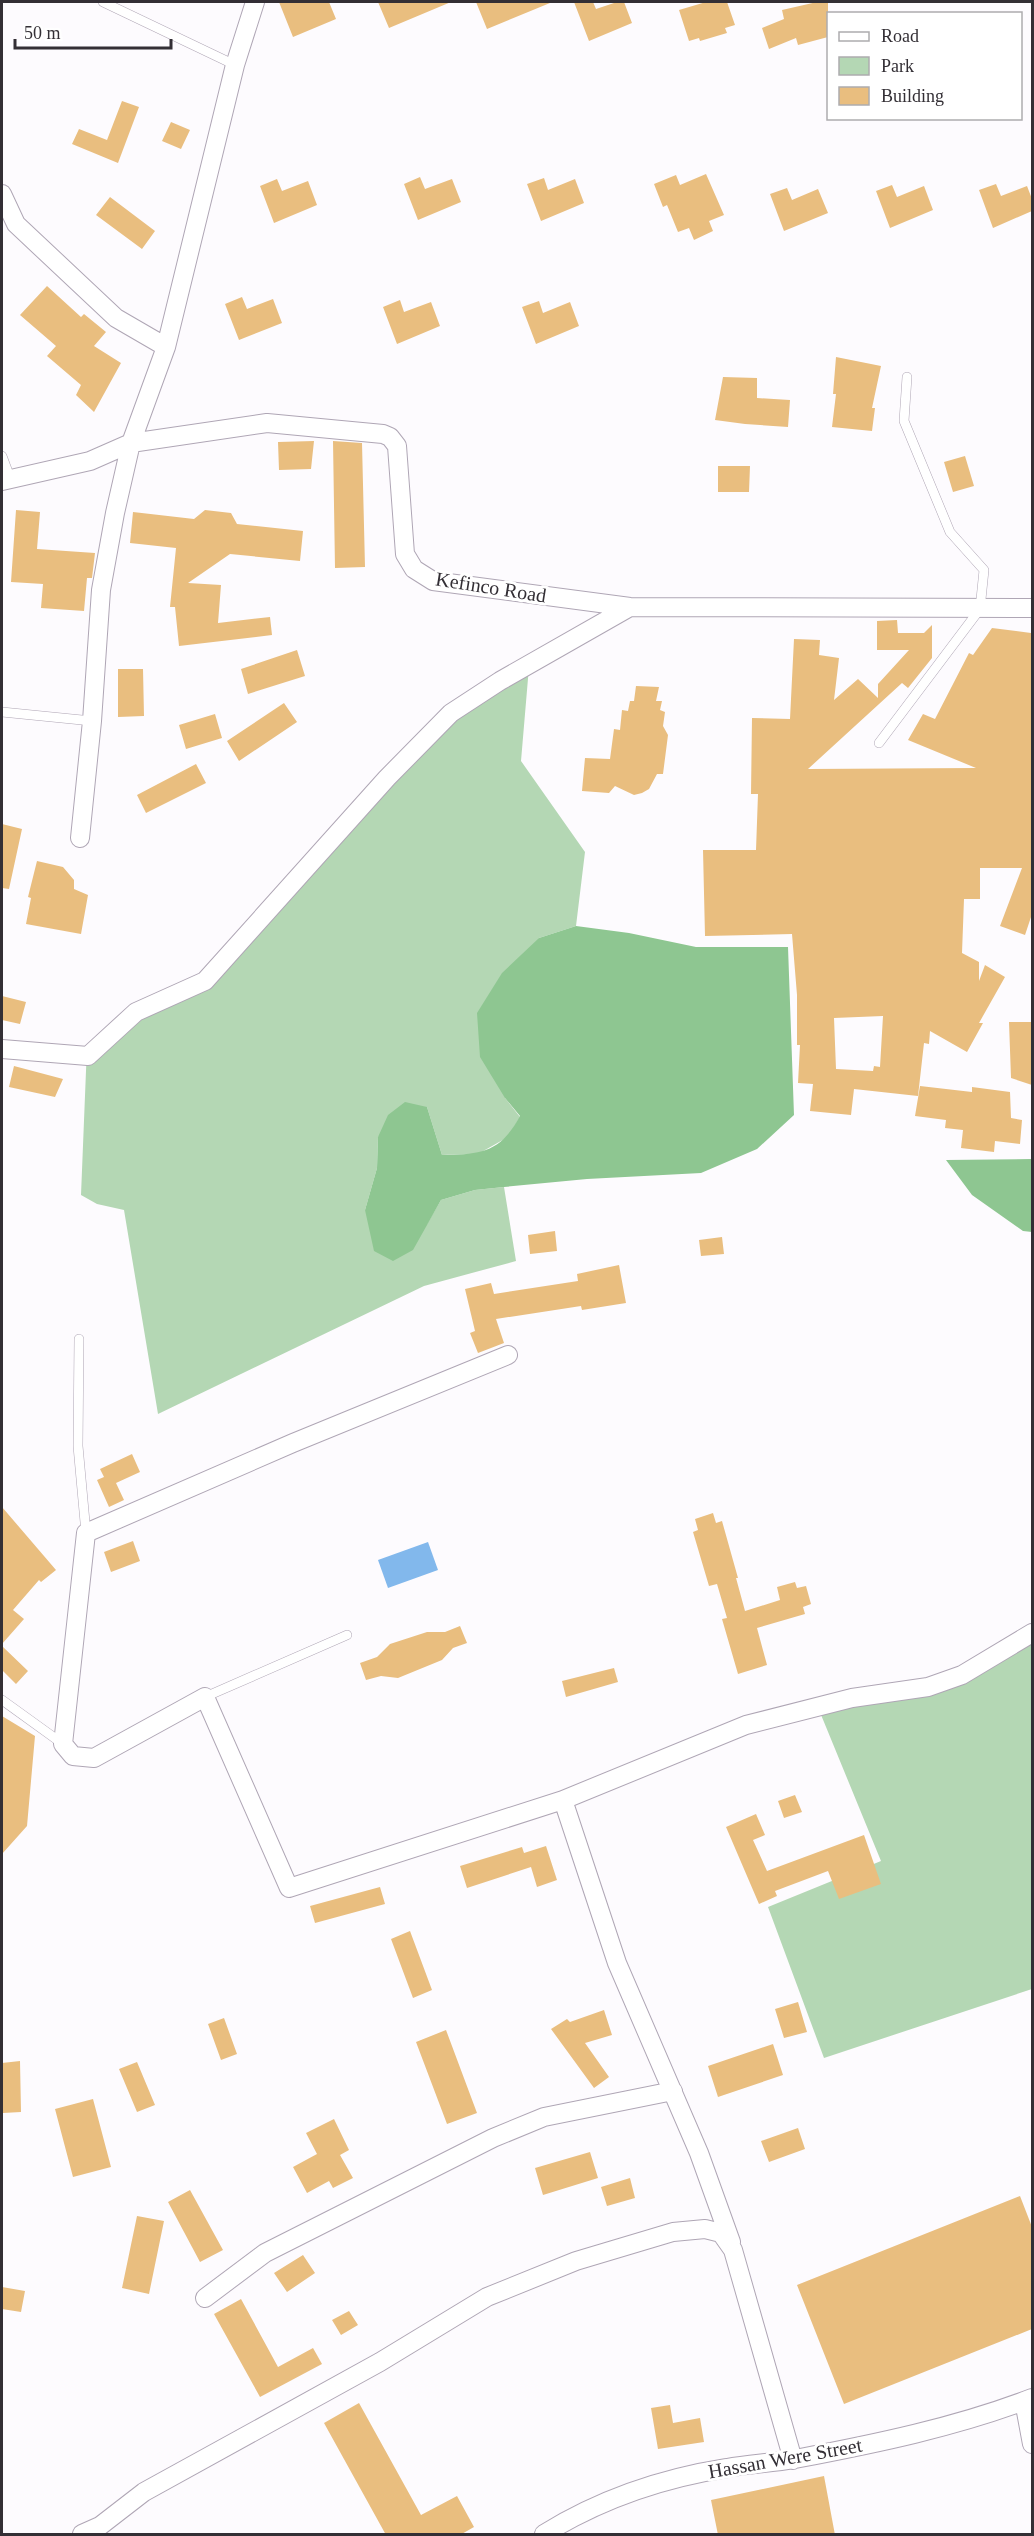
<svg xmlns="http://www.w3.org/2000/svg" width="1034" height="2536" font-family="Georgia,serif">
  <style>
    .green { fill: #b4d7b4 }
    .forest { fill: #8ec691 }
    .water { fill: #82b8ec }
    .building { fill: #e9be7f; fill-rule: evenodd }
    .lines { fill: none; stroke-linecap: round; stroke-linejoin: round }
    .lane-casing { stroke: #afa6b5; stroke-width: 10 }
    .street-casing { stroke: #afa6b5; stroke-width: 20 }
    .lane { stroke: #fff; stroke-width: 9 }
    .street { stroke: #fff; stroke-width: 18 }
    .labels { text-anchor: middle; stroke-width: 6; stroke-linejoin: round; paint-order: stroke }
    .street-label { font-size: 20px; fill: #332f35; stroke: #fff }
  </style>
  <rect width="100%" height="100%" fill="#fdfbfe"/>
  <path class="green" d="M530,655L521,761L585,852L576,926L539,938L505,1098L520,1117L508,1137L478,1154L442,1155L427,1107L378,1137L377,1168L365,1210L427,1224L441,1200L475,1190L504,1187L516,1261L424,1286L158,1414L124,1210L97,1204L81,1195L87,1046L202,974L444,711Z
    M1032,1628V1989L824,2058L768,1907L881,1861L817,1705L930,1684Z"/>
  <path class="forest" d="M576,926L629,933L696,947H788L794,1115L757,1149L701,1173L587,1179L504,1187L475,1190L441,1200L413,1250L393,1261L374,1251L365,1210L377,1168L378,1137L388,1115L405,1102L427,1107L442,1155C481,1154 500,1153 520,1116L505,1098L480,1057L477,1013L502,973L539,938Z
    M1032,1159V1232L1023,1231L972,1195L946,1160Z"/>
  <path class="water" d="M428,1542L438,1570L388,1588L378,1560Z"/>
  <path class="building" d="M279,2H329L336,19L293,37Z
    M378,2H451L389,28Z
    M476,2H550V3L487,29Z
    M574,2H593L596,9L617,2H624L632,23L589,41Z
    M706,2H727L735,25L725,28L727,33L700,41L699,38L689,41L679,10Z
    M817,2H828V37L798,45L796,38L769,49L762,28L784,19L782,10Z
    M122,101L139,107L118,163L72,144L79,129L107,140Z
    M171,122L190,130L181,149L162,141Z
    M706,174L724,215L709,221L713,231L694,240L689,228L678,232L667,205L663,207L654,184L676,175L680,185Z
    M420,177L425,189L452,179L461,202L418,220L404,184Z
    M544,178L548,190L575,179L584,203L541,221L527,184Z
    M277,179L282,191L308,181L317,205L274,223L260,186Z
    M996,184L1001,196L1027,186L1032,199V211L993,228L979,190Z
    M892,185L897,197L924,186L933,210L890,228L876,191Z
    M787,188L792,200L818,189L828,213L784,231L770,194Z
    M110,197L155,231L142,249L96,215Z
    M47,286L81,317L84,314L106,332L94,346L121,363L94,412L76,395L81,385L47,356L56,346L20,315Z
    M242,297L247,309L273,299L282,323L239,340L225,304Z
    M400,300L404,312L431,302L440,326L397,344L383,307Z
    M539,301L543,313L570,302L579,326L536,344L522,307Z
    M836,357L881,366L872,408H875L872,431L832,427L836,394H833Z
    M723,377L757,378V398L790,400L788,427L745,424L715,420Z
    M314,441L311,469L279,470L278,442Z
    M333,441L362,443L365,567L335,568Z
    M965,456L974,486L953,492L944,462Z
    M718,466H750L749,492H718Z
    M16,510L40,512L37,549L95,553L92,578H87L84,611L41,608L43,584L11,582Z
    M205,510L231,513L237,524L303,531L300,561L230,554L188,583L221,585L218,623L270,617L272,635L179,646L175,607H170L176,548L130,543L133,512L194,519Z
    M897,620L898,633H924L932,625V658L908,688L902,683L808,769L976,768L908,740L923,714L935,719L969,653L973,655L992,628L1031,633L1032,914L1025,935L1000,926L1022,868H980V899H964L962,953L979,962V981L985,965L1005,977L979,1023H983L967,1052L930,1031L929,1044L924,1043L918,1096L854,1089L851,1115L810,1111L813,1084L798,1083L800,1045H797V995L792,934L705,936L703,850H756L758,794H751L752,718L790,719L794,639L820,640L819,655L839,658L834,700L858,679L878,698V684L909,650H877V621ZM883,1016L880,1067L874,1066L873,1071L836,1069L834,1018Z
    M297,650L305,676L248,694L241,669Z
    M118,669H143L144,716L118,717Z
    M636,686L659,687L656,701H662L660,710L665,712L663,726L668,735L663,774H657L649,789L642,793L634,795L615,786L609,793L582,791L585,758L610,759L614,729L620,730L622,710L628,711L630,701H634Z
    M284,703L297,722L239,761L227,741Z
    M215,714L222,738L186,749L179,725Z
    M196,764L206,783L146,813L137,795Z
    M2,824L22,829L9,889L2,888Z
    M37,861L63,867L74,880V889L88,895L81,934L26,924L31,898L28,897Z
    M2,996L26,1002L20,1024L2,1020Z
    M1009,1022H1032V1085L1011,1078Z
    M14,1066L63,1079L55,1097L9,1087Z
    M920,1086L972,1092V1087L1010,1092L1011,1118L1022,1120L1020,1144L995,1141L994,1152L961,1148L963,1130L945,1128L946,1120L915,1116Z
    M555,1231L557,1251L530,1254L528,1235Z
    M722,1237L724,1254L701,1256L699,1240Z
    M619,1265L626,1303L582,1310L581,1306L496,1319L504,1343L478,1353L470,1333L475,1331L465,1289L491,1283L494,1294L578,1281L577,1274Z
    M132,1454L140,1472L116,1483L124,1500L109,1507L97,1480L104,1477L100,1469Z
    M2,1507L56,1570L41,1582L39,1580L13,1610L24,1619L2,1644Z
    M713,1513L716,1523L722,1521L738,1578H736L745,1611L780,1600L777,1587L795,1582L797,1588L806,1586L811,1604L803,1607L805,1614L757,1628L767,1665L738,1674L722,1619L727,1618L717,1584L709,1586L693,1532L698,1530L695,1519Z
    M133,1541L140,1561L111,1572L104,1552Z
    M460,1626L467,1643L453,1648L442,1660L398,1678L381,1676L366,1680L360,1663L377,1657L390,1644L427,1632H445Z
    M2,1646L28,1671L16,1684L2,1670Z
    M614,1668L618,1682L566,1697L562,1681Z
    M2,1716L35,1736L27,1826L2,1854Z
    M795,1795L802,1812L784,1818L778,1801Z
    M756,1814L765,1835L753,1840L767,1871L864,1835L881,1884L839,1899L828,1871L775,1891L777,1896L759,1904L726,1827Z
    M546,1846L557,1880L537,1887L531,1867L467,1888L460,1866L522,1847L524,1853Z
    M380,1887L385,1904L315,1923L310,1906Z
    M410,1931L432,1990L413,1998L391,1939Z
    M798,2002L807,2032L784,2038L775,2009Z
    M604,2010L612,2035L585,2043L609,2077L594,2088L551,2029L567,2019L570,2022Z
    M224,2018L237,2054L221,2060L208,2024Z
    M446,2030L477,2113L447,2124L416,2042Z
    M773,2044L783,2075L718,2097L708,2066Z
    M20,2061L21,2112L3,2113L2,2063Z
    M137,2062L155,2105L137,2112L119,2069Z
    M93,2099L111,2167L73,2177L55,2109Z
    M334,2119L349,2150L340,2155L353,2178L333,2188L329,2181L307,2193L293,2167L317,2154L306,2133Z
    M798,2128L805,2149L769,2162L761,2141Z
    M590,2152L598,2178L543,2195L535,2168Z
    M630,2178L635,2198L607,2206L601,2187Z
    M190,2190L223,2250L200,2262L168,2202Z
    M1020,2196L1032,2227V2329L844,2404L797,2285Z
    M137,2216L164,2221L149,2294L122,2288Z
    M303,2255L315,2273L287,2292L274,2273Z
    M2,2287L25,2291L21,2312L2,2309Z
    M241,2299L278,2367L313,2348L322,2364L260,2397L214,2314Z
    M349,2311L358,2325L341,2335L332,2320Z
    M359,2403L421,2515L457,2496L474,2527L460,2535H386L324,2423Z
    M670,2405L673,2423L700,2418L704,2442L658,2449L651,2408Z
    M824,2476L835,2535H718L711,2500Z"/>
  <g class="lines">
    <g class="lane-casing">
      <path id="lane" d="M103,2L235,65
        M2,456L11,480
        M2,712L92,721
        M879,743L980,609L984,570L950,532L904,421L907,377
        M79,1339L78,1446L86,1533
        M205,1697L347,1635
        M2,1700L63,1744"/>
    </g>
    <g class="street-casing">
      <path id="street" d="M2,194L16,224L116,318L166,347
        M2,481L90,461L131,443L267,423L383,434L390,437L397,446L405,554L414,569L433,581L630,607L1032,608
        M80,838L92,721L101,590L115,513L131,443L166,347L235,65L255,2
        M2,1049L88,1056L136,1012L205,981L387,778L451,713L500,681L630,607
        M508,1355L293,1443L86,1533L63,1744L73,1756L94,1758L205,1697L289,1888L563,1800L746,1725L852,1698L928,1687L962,1675L1032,1633
        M563,1800L617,1963L699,2153L731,2242
        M205,2298L265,2253L493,2138L544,2117L673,2091
        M1024,2401L1032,2444
        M82,2534L100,2526L144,2492L380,2362L487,2297L576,2261L673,2232L705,2229L721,2233L733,2250L793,2460
        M544,2534C599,2500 663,2478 727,2468C749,2464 772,2463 795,2459C874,2444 957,2427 1032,2398"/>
    </g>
    <use href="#lane" class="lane"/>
    <use href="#street" class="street"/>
  </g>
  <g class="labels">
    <g class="street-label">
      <text transform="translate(491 587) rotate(9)" y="7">Kefinco Road</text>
      <text transform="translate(785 2458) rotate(-10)" y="7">Hassan Were Street</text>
    </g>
  </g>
  <rect width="1034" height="2536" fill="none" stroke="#332f35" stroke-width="6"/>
  <rect x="827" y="12" width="195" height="108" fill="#ffffff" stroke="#adacae" stroke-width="1.5"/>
  <rect x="839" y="32" width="30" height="9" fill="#ffffff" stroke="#adacae" stroke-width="1.5"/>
  <text x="881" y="42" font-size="18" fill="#332f35">Road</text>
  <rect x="839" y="57" width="30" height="18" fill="#b4d7b4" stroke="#adacae" stroke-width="1.5"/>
  <text x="881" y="72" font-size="18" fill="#332f35">Park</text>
  <rect x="839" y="87" width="30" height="18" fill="#e9be7f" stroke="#adacae" stroke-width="1.5"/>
  <text x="881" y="102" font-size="18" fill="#332f35">Building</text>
  <path d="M15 39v9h156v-9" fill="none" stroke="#332f35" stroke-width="3"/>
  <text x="24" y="39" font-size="18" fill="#332f35" stroke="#ffffff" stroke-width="4.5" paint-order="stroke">50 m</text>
</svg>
